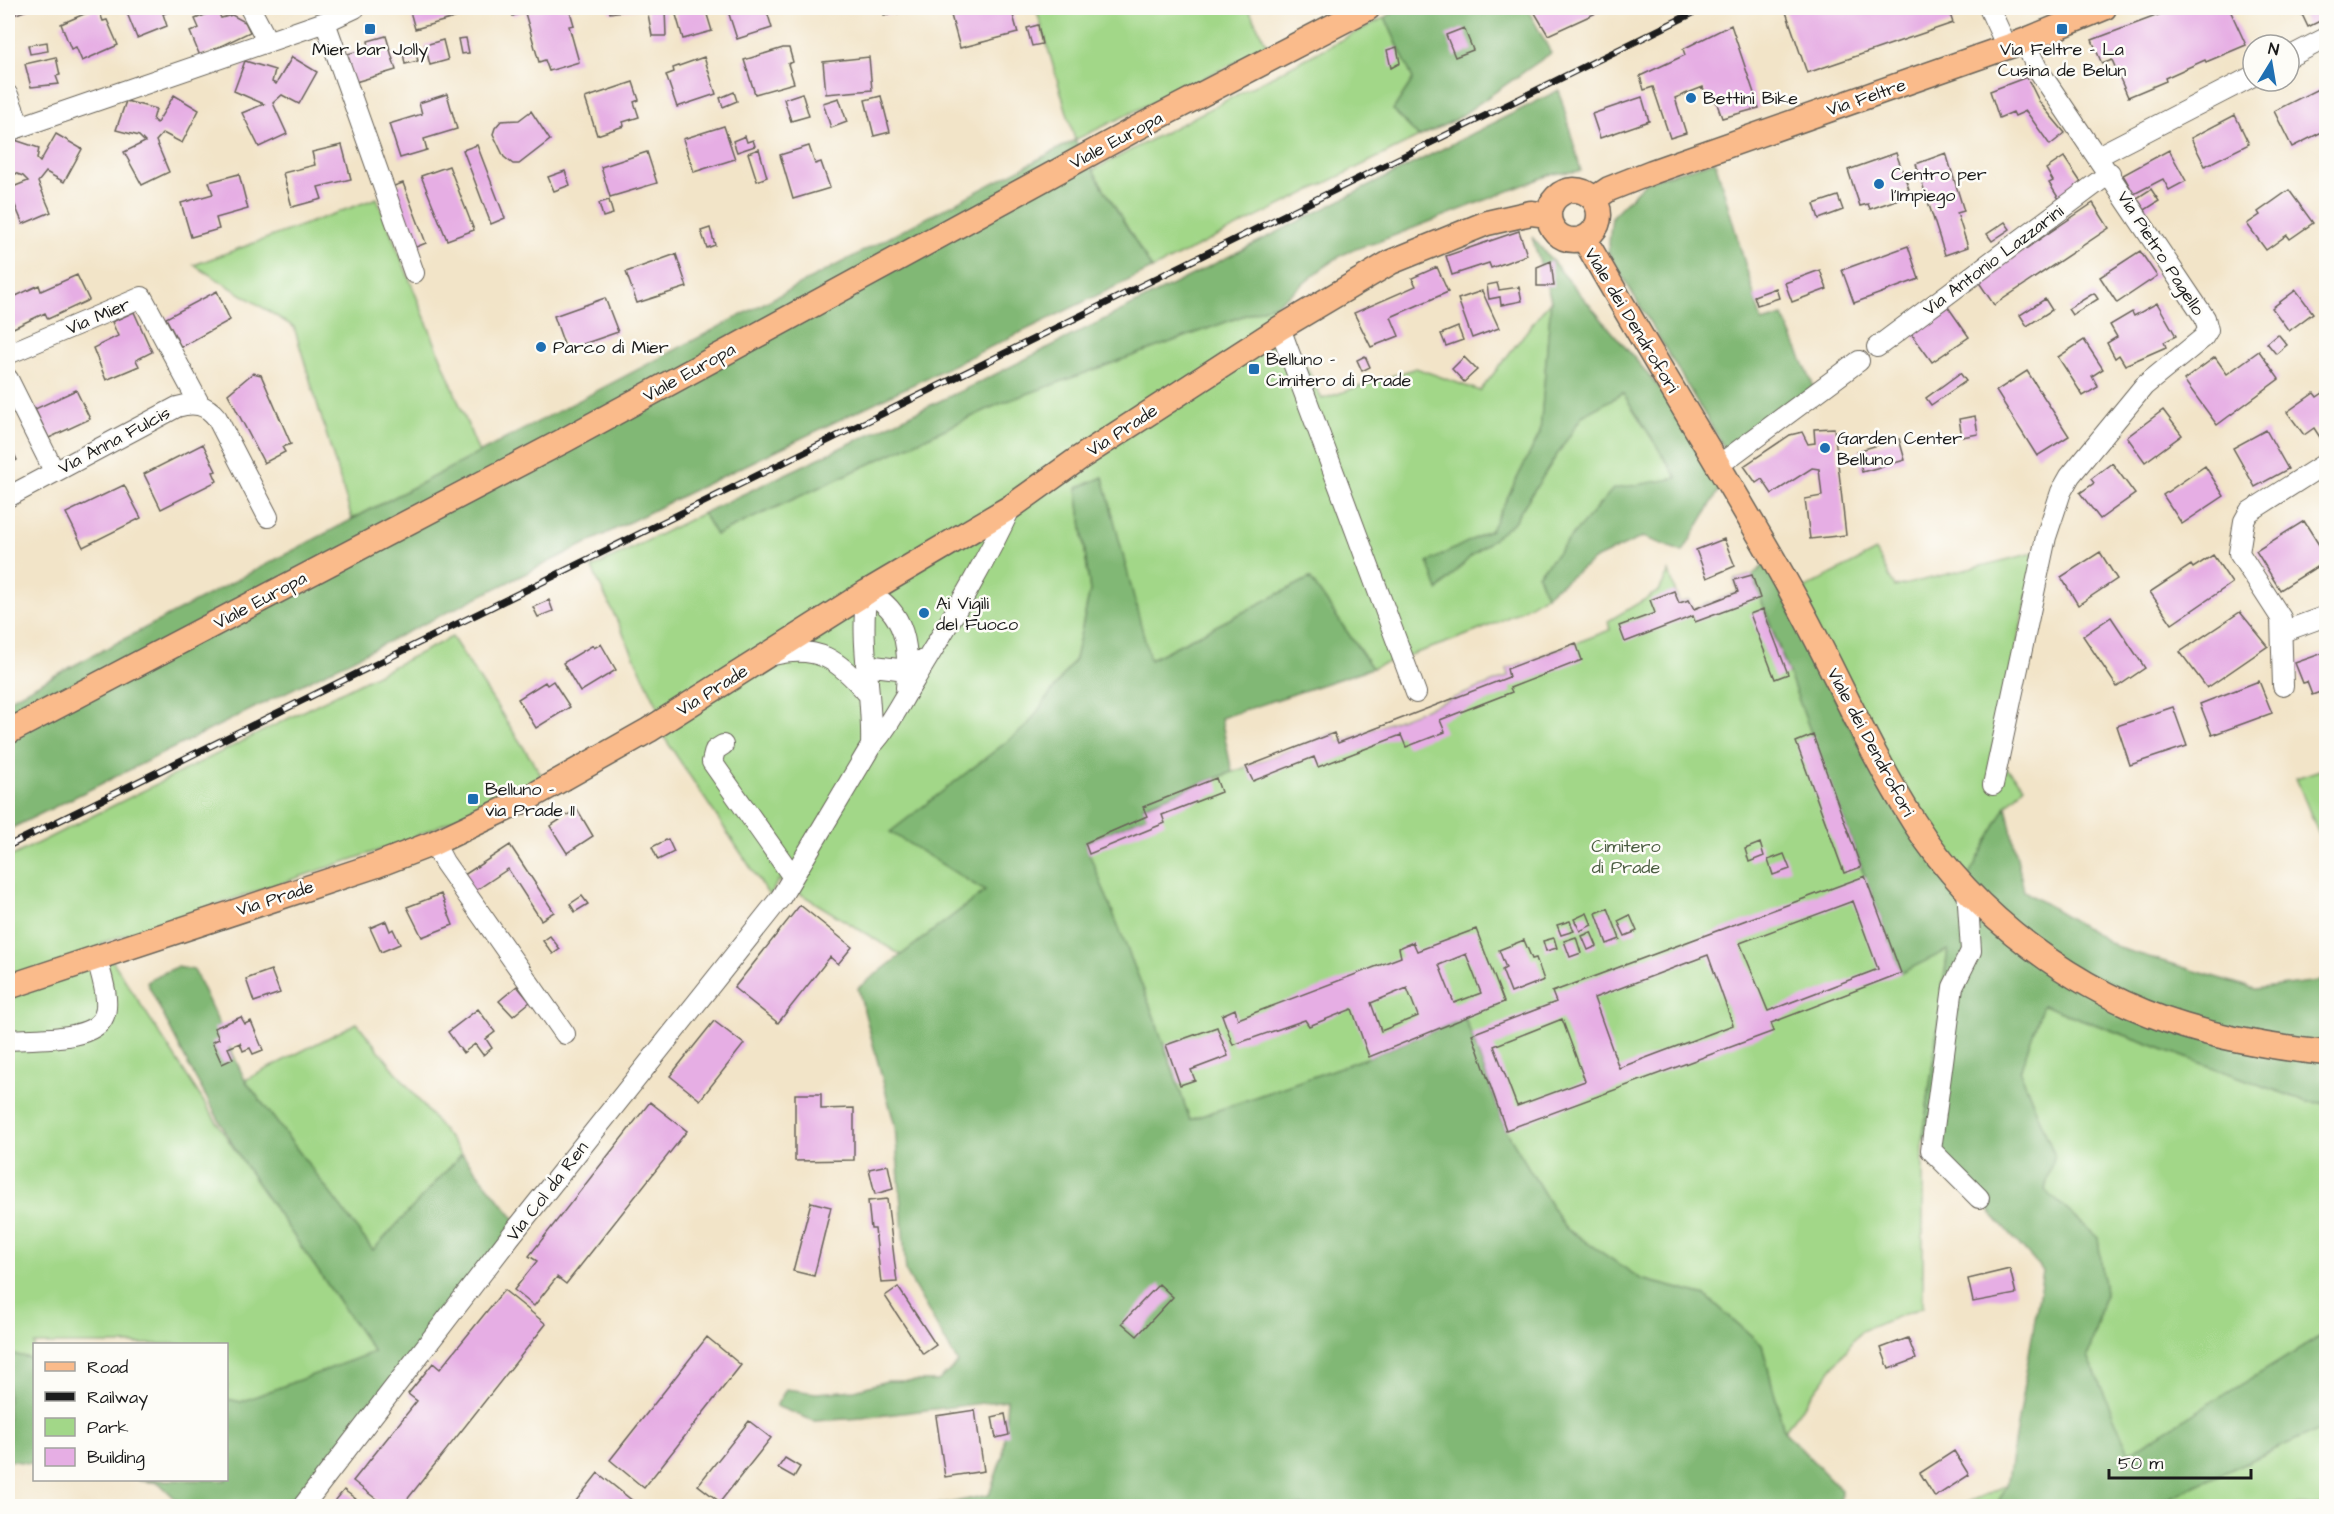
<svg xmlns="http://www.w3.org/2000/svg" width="2334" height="1514" font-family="'Architects Daughter',sans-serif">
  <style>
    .green { fill: #a2d788; stroke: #5f7a52; stroke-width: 1.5 }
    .forest { fill: #81b874; stroke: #4e6a48; stroke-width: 1.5 }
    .building { fill: #e6aee4; fill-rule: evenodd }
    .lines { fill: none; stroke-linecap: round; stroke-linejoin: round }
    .minor-casing { stroke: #676258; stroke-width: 22 }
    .major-casing { stroke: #676258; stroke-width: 27 }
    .minor { stroke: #fff; stroke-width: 20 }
    .major { stroke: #fabb8b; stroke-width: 24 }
    .rail-casing { stroke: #1c1c1c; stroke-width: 7 }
    .rail { stroke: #fdfcf7; stroke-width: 4.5; stroke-dasharray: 14; stroke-linecap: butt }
    .poi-dot { fill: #1f6fb2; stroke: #fdfcf7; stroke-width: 2 }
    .labels { text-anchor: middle; stroke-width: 5; stroke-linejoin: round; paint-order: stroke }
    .poi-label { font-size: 18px; fill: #1c1c1c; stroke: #fdfcf7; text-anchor: start }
    .street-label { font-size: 18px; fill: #1c1c1c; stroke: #fdfcf7 }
    .park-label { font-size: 18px; fill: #4b5d42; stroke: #fdfcf7 }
  </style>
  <rect width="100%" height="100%" fill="#fdfcf7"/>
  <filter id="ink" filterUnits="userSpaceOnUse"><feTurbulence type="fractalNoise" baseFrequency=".0167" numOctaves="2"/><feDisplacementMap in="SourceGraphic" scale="12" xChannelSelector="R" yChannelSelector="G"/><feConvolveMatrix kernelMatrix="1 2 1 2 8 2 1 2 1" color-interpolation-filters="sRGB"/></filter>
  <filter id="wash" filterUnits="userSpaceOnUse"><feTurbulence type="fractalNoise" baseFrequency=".008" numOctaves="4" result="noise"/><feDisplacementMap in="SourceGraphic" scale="24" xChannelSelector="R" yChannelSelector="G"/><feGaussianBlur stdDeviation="1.35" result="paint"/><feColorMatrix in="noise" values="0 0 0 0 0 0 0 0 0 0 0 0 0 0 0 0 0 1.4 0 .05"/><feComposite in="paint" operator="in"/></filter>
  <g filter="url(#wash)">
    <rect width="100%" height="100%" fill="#f2e4c8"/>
    <path class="green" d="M1036,8H1248L1268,47L1075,140Z
      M1385,17L1413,79L1393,110L1419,137L1152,269L1091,171Z
      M377,198L479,453L352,519L294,327L194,265Z
      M1551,300L1540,433L1491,530L1429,562L1439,589L1470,557L1513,523L1582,416L1623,393L1678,479L1569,540L1538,575L1546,595C1494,631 1431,647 1372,668L1310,578L1149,660L1103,477L1077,488L1090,591L1075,659L1027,726L891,832L985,891L901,955L778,880L770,897L650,716L659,709L592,568L703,513L716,535L999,404L1276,304L1322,399L1416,368L1480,391Z
      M1876,551L1895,587L2038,552L1992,754L2025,786L2006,806L1957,899L1858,743L1784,599Z
      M1669,571L1679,603L1689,600L1694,609L1738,592L1734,580L1752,575L1901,973L1948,949L1923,1137V1307L1861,1331L1784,1431L1762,1345L1706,1296L1641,1279L1564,1227L1506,1130L1465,1018L1369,1057L1190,1120L1152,1011L1085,843L1147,816L1143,807L1334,733L1338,743L1508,677L1507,669L1610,630L1608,621L1659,591Z
      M452,637L544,779L401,843L101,943L242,1161L374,1352L241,1402L227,1399L226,1344H34V1359L8,1353V858Z
      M2326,768V852L2296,778Z
      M2042,1005L2307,1102L2326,1103V1333L2129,1454L2088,1356L2105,1294L2098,1238L2045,1190L2054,1154L2020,1071Z
      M357,1023L462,1154L373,1251L245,1080Z
      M2326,1426V1506H2151Z
      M2007,1485L1996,1506H1959Z"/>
    <path class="forest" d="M1402,8H1527L1551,53L1455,120L1419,137L1393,110L1413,79L1385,17Z
      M1559,90L1581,171L1552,174L1375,243C1325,255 1316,279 1276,304L999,404L716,535L703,513L982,381Z
      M1075,140L1152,269L692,491L8,830V700Z
      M1715,161L1762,322L1783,316L1814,387L1728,454L1608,252L1612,216L1647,181Z
      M1532,237L1718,457L1727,477L1683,552L1643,537L1595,559L1546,595L1538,575L1613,489L1677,478L1623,393L1582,416L1513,523L1470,557L1438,590L1428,562L1491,530L1540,433L1551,300Z
      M1103,477L1150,660L1310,578L1372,668L1221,718L1232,772L1143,806L1147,816L1085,843L1152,1011L1190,1120L1369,1057L1465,1018L1506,1130L1564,1227L1641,1279L1706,1296L1762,1345L1784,1431L1841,1490L1840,1506H851L852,1503L945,1504L989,1495L1003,1454L1007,1400L862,1418L814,1421L776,1406L786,1389L816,1393L855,1390L887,1381H938L958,1363L906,1272L895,1126L858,988L985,891L890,832L1027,726L1075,659L1090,591L1077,488Z
      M1766,564L1858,743L1957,898L2006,806L2024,891L2119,948L2255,989L2326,980V1103L2307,1102L2043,1005L2020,1071L2054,1154L2045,1190L2098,1238L2105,1294L2088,1356L2129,1453L2326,1333V1426L2151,1506H1996L2007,1485L2043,1271L1923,1137L1948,950L1901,973L1756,586L1752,575Z
      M177,967L194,970L245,1080L373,1250L462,1154L519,1224L312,1506H183L159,1483L137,1480H226L227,1399L241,1402L374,1352L242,1161L190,1068L147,983L152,978Z
      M8,1353L34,1359V1464L8,1460Z"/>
    <g id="blocks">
      <path class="building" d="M8,8H33L8,17Z
        M98,8L103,21L107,20L118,45L82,61L76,47L71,49L61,24Z
        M125,8H167L168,12L163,14L167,26L137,38Z
        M409,8H489L415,29Z
        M509,8H529L530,9L513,16Z
        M546,8H569L574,25L569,26L579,62L549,71L545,60L539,62L525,13Z
        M609,8H638V9L610,13Z
        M647,8L665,9L666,36H652Z
        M674,8H705L712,31L683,39Z
        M727,8H766L772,28L737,39Z
        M883,8H919L920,11L884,15Z
        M949,8H1011L1018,33L960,48Z
        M1532,8H1607L1548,35Z
        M1790,8H1948L1953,23L1807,73L1785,9Z
        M2177,8H2229L2246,45L2206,62L2205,60L2165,78L2166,81L2128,97L2112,60L2102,64L2092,40Z
        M2299,8H2326V18L2308,27Z
        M217,10L221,18L232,15L245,22L250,32L200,56L190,32L199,28L195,19Z
        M1038,25L1042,44L1032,46L1027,28Z
        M1731,25L1759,108L1722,118L1716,101L1708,102L1703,87L1675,98L1686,133L1670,138L1653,87L1644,90L1640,76L1685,55L1683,49Z
        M1464,28L1473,50L1455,57L1446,35Z
        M386,36L396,70L352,83L344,55L369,48L368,41Z
        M466,38L469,53L461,54L458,39Z
        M443,40L448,60L430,65L425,45Z
        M47,42L48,51L30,54L28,45Z
        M1397,47L1400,63L1391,68L1387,50Z
        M783,48H789L793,62L788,64L794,83L755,94L744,60Z
        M415,50L418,61L405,64L403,52Z
        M56,57L60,75L56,76L59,84L31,87L25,64Z
        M292,57L317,72L299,104L282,95L273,103L287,134L259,147L242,113L264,104L234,91L245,61L275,70L272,82L276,84Z
        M704,57L716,94L677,107L666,75L674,72L673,68Z
        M869,57L872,90L826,94L823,62Z
        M2027,77L2040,103L2065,133L2050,145L2026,111L2015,116L2013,112L1999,118L1990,91Z
        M633,82L639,100L634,102L639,117L623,122L624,126L597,135L585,98Z
        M2326,85V130L2292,147L2274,111Z
        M734,92L737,101L723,107L720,98Z
        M802,93L809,116L791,121L784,99Z
        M447,94L457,129L424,139L427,150L400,158L389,124L422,114L419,103Z
        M174,95L199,110L182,143L163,133L156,141L169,172L142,185L124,152L145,142L139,136L116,130L126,101L156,109L153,120L157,123Z
        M881,96L890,132L874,136L865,100Z
        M1642,97L1649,121L1600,138L1592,114Z
        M839,98L847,122L831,128L823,103Z
        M531,111L550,140L519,164H513L504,157L493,134L495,128L501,121L519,120Z
        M2235,115L2249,144L2205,166L2191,138Z
        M724,126L735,159L694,172L683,139Z
        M56,134L82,149L64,182L46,172L38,182L51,212L23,224L8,189L28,181L23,176L8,171V142L9,138L39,148L37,159L40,162Z
        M745,136L747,142L753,140L755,146L737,152L733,141Z
        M342,145L351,179L318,187L322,199L292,207L283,173L315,165L312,152Z
        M477,145L505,218L491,224L463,150Z
        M809,146L815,164L821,162L830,188L793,199L780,155Z
        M759,149L767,177L757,181L748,153Z
        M2169,150L2186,181L2169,190L2163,179L2134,194L2123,175Z
        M647,152L657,183L610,197L601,167Z
        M1896,153L1909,189L1900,192L1902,198L1870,209L1868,204L1860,206L1848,170Z
        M1946,153L1964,211L1957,213L1968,247L1945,255L1916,164Z
        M2064,157L2084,187L2059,199L2049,183L2053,181L2046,169Z
        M449,166L474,230L447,240L421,176Z
        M565,171L570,185L554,191L548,177Z
        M239,174L248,209L216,218L219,229L191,237L181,203L213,194L209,182Z
        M403,183L426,243L411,249L388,188Z
        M2151,189L2159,201L2145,210L2137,198Z
        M2289,190L2313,223L2290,239L2287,235L2266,250L2247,224L2260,215L2258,212Z
        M1838,196L1843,210L1819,219L1814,204Z
        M609,200L613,214L603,217L599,203Z
        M2093,203L2109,228L1994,305L1978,281Z
        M2005,222L2010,229L1992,241L1987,234Z
        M710,228L715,245L707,248L701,231Z
        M1519,231L1527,255L1491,268L1489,263L1452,275L1446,256Z
        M1908,246L1919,279L1854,303L1842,270Z
        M2140,251L2157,276L2117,303L2100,277Z
        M676,254L687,287L637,303L626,272Z
        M1551,261L1554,286H1537V267Z
        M1437,267L1448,292L1391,317L1399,336L1371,347L1354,313L1416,286L1412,278Z
        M1820,270L1827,289L1792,302L1785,283Z
        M77,275L89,300L48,319L45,313L9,330L8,278L16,296L39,285L41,291Z
        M1497,283L1499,290L1519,287L1522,301L1501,305L1500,297L1489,299L1487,285Z
        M1776,288L1779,298L1757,305L1754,296Z
        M2296,290L2313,313L2289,331L2272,308Z
        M217,291L230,320L181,347L166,318Z
        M1482,291L1499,328L1472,338L1458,299Z
        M2094,293L2098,299L2072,315L2068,309Z
        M605,298L618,332L566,350L554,316Z
        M2045,299L2052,310L2027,326L2020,315Z
        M2157,303L2176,336L2164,342L2166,347L2125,365L2119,355L2115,358L2107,343L2117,337L2110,325L2132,312L2134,316Z
        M1948,307L1969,337L1932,362L1911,333Z
        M134,312L152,352L136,360L139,366L106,380L93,348L118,336L112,322Z
        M1458,327L1463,340L1446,346L1441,334Z
        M2278,334L2287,345L2276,354L2267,343Z
        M2084,340L2103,369L2092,376L2098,387L2083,396L2058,357Z
        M2259,351L2279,379L2217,425L2184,380L2215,357L2227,374Z
        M1365,356L1370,367L1362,371L1357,360Z
        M1464,357L1477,370L1464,382L1452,369Z
        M2027,371L2069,436L2037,456L1996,391Z
        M253,373L261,375L291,444L282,447L285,452L264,463L228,394Z
        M1960,373L1966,381L1931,405L1926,398Z
        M76,390L90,419L49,438L35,409Z
        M2326,391V440L2323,442L2314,428L2304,435L2287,412L2314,393L2317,397Z
        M2163,410L2182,435L2145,462L2127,437Z
        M1975,416L1978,434L1962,437L1959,419Z
        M1834,428L1846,535L1810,539L1805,499L1822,496L1819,469L1812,468L1772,494L1762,479L1756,483L1744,466L1790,435L1802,432L1808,444L1815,443L1814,429Z
        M2266,430L2288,469L2255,487L2233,448Z
        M1899,439L1905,460L1862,472L1857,451Z
        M8,441L17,460L8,465Z
        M203,444L216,471L213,472L217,481L161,509L144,474Z
        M2112,463L2135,494L2100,519L2080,493L2094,483L2091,479Z
        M2205,466L2224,496L2182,524L2163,495Z
        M124,485L141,518L83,547L66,513Z
        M2304,521L2326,556V561L2280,590L2256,551Z
        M1724,539L1735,566L1707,578L1696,550Z
        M2100,552L2117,579L2078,605L2061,577Z
        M2213,555L2232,583L2172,624L2150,592L2191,565L2193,568Z
        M1752,575L1760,598L1695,622L1693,616L1625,642L1619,626L1655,613L1650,600L1674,591L1679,603L1689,600L1694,609L1738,592L1734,580Z
        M549,600L553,611L538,617L533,607Z
        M1763,609L1788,674L1775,679L1750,614Z
        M2240,612L2268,646L2207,688L2180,652Z
        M2111,617L2145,668L2117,687L2083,636Z
        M1576,643L1582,660L1510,688L1512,692L1440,720L1445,732L1406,747L1401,735L1318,767L1314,757L1253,781L1246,767L1334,733L1338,743L1509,677L1507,669Z
        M601,644L616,670L580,692L563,663L593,645L594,648Z
        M2326,652V690L2312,695L2307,682L2303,683L2295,663Z
        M553,681L570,707L536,728L518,699L545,682L547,685Z
        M2259,681L2272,713L2212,735L2200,704Z
        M2173,707L2187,746L2130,765L2117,726Z
        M1813,735L1861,867L1844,873L1796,742Z
        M1216,778L1221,792L1162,815L1165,823L1089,854L1085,843L1147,816L1143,807Z
        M577,809L593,836L567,853L550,826Z
        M668,839L674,852L658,860L652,847Z
        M1760,843L1764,856L1749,862L1745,849Z
        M510,845L554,912L541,920L508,869L472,893L461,877Z
        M1784,854L1790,869L1773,875L1768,860Z
        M1865,876L1901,973L1771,1023L1774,1031L1506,1130L1472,1034L1556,1002L1552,992ZM1853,901L1878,969L1768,1011L1740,943ZM1708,955L1733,1025L1619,1068L1594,998ZM1562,1019L1585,1081L1517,1106L1494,1046Z
        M441,894L453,925L422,937L407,907Z
        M582,896L588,904L575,912L570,904Z
        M800,905L852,947L838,964L830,957L778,1023L734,988Z
        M1608,908L1620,939L1607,944L1596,913Z
        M1587,913L1592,925L1580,931L1574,919Z
        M1630,915L1637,931L1625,936L1618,921Z
        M386,921L390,931L393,929L400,944L381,952L370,928Z
        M1570,921L1574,931L1561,935L1557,925Z
        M1476,929L1504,1002L1369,1057L1352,1009L1309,1026L1305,1020L1233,1045L1222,1015L1235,1009L1238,1019L1401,957L1399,948L1413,942L1417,951ZM1466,954L1481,993L1454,1003L1439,965ZM1407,988L1418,1016L1381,1031L1371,1003Z
        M1591,932L1597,946L1588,950L1582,936Z
        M550,936L560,949L553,954L543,941Z
        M1576,937L1581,953L1570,957L1564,941Z
        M1554,938L1557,948L1546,951L1543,941Z
        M1524,940L1532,959L1536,958L1544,980L1511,993L1502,970L1506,968L1499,950Z
        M271,970L280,993L254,1002L246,979Z
        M517,986L530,1002L513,1016L499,1001Z
        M478,1009L495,1032L486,1039L492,1048L483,1055L475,1044L463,1053L448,1032Z
        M241,1017L245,1024L251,1021L263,1050L253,1054L250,1048L243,1051L240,1043L228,1048L233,1059L222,1064L212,1042L219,1039L214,1028Z
        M714,1021L744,1044L700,1100L670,1076Z
        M1217,1027L1228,1056L1191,1070L1195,1080L1180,1085L1166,1045Z
        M795,1094H821V1109L854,1108V1160L795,1161Z
        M650,1102L687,1131L566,1284L557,1277L534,1306L514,1290L537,1261L529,1256Z
        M888,1165L893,1189L875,1194L869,1169Z
        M887,1199L897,1282L881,1283L875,1229H871L868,1201Z
        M811,1202L831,1207L814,1276L793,1271Z
        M2010,1269L2016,1294L1973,1302L1968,1279Z
        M1159,1284L1173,1297L1137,1336L1122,1323Z
        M898,1287L936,1345L923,1354L885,1296Z
        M504,1290L546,1324L402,1506H385L353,1481L417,1401L408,1394L433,1363L440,1369Z
        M707,1337L741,1365L644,1488L610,1460Z
        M1908,1338L1916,1359L1889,1369L1881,1348Z
        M975,1410L984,1471L945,1477L936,1416Z
        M1005,1414L1009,1435L996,1438L992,1417Z
        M749,1421L771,1438L720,1502L698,1485Z
        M1954,1451L1969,1475L1935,1497L1920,1473Z
        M785,1458L800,1467L794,1477L778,1468Z
        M598,1473L634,1502L631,1506H572Z
        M344,1490L365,1506H331Z"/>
    </g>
  </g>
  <g filter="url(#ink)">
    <use href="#blocks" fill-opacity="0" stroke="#676258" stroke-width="1.5"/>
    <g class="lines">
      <g class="minor-casing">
        <path id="minor" d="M250,8L268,42
          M1989,8L2007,47
          M325,22L414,273
          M2289,57L2326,38
          M8,95L20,127
          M8,131L325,22L355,8
          M2098,156L2253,76
          M1280,328L1416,693
          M1877,347L2110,173
          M8,354L142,297L200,405
          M8,379L54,471
          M1719,465L1859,361
          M8,497L177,407C194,402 206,404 217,418L268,517
          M2282,632L2326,616
          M773,655C818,644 839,660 868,694
          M866,665L898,669L918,661
          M2283,686L2281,618L2239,553L2244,521L2249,512L2326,463
          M723,745L715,750L712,762L793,877
          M871,746C873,694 859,644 867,592C906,611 910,648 906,688
          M1993,785L2046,537L2061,492L2070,476L2144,386L2203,338L2208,330L2205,318L2037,68L2024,41
          M434,843L444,862L565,1034
          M1967,888L1971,951L1953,987L1931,1150L1979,1198
          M8,1040C32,1038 94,1042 104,1016C111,1001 100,971 96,956
          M303,1506L510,1237L781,897L871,746C889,727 900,703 914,681C948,624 983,568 1011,507"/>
      </g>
      <g class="major-casing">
        <path id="major" d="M1549 215a25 25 0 1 1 50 0a25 25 0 1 1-50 0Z
          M1594,199L1609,189L1652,172L2024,41L2104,8
          M1584,238C1649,353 1720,465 1785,580C1830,659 1865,745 1914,822C1974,917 2077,993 2184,1026C2230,1040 2278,1048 2326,1053
          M8,732L565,440L1137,128L1368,8
          M8,987L377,865L434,843L525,800L649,730L867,592L1011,507L1078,459L1280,328L1391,262L1487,223L1531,213L1549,215"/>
      </g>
      <use href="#minor" class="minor"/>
      <use href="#major" class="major"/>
      <g class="rail-casing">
        <path id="rail" d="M8,846L1703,8"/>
      </g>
      <use href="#rail" class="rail"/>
    </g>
  </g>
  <g class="poi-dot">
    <rect x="364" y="23" width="12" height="12" rx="3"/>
    <rect x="2056" y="23" width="12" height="12" rx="3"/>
    <circle cx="1691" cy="98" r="6"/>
    <circle cx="1879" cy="184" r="6"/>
    <circle cx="541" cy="347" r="6"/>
    <rect x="1248" y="363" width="12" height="12" rx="3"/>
    <circle cx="1825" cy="448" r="6"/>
    <circle cx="924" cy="613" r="6"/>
    <rect x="467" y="793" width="12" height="12" rx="3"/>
  </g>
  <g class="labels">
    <g class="poi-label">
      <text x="370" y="55" text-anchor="middle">Mier bar Jolly</text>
      <text x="2062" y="55" text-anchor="middle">Via Feltre - La<tspan x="2062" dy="21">Cusina de Belun</tspan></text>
      <text x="1703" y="104">Bettini Bike</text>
      <text x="1891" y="180">Centro per<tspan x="1891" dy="21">l'Impiego</tspan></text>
      <text x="553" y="353">Parco di Mier</text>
      <text x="1266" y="365">Belluno -<tspan x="1266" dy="21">Cimitero di Prade</tspan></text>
      <text x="1837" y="444">Garden Center<tspan x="1837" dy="21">Belluno</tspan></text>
      <text x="936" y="609">Ai Vigili<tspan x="936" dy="21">del Fuoco</tspan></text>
      <text x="485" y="795">Belluno -<tspan x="485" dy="21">via Prade 11</tspan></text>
    </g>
    <g class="street-label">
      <text transform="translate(1866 97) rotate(-19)" y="6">Via Feltre</text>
      <text transform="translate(1116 140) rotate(-28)" y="6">Viale Europa</text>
      <text transform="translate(2161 253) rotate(57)" y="6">Via Pietro Pagello</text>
      <text transform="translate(1993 260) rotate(-37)" y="6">Via Antonio Lazzarini</text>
      <text transform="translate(98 316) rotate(-23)" y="6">Via Mier</text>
      <text transform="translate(1632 320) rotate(59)" y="6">Viale dei Dendrofori</text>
      <text transform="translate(689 372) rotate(-29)" y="6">Viale Europa</text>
      <text transform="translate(1122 430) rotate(-33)" y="6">Via Prade</text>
      <text transform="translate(114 440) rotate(-28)" y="6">Via Anna Fulcis</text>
      <text transform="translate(260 600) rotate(-28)" y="6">Viale Europa</text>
      <text transform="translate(712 690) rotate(-32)" y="6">Via Prade</text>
      <text transform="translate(1871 742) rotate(62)" y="6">Viale dei Dendrofori</text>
      <text transform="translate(275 898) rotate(-18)" y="6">Via Prade</text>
      <text transform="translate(547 1191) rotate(-52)" y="6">Via Col da Ren</text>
    </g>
    <g class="park-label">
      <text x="1626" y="852">Cimitero<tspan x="1626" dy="21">di Prade</tspan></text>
    </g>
  </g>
  <rect width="2334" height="1514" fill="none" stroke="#fdfcf7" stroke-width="30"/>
  <rect x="33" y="1343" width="195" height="138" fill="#fdfcf7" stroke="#a3a29f" stroke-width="1.5"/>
  <rect x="45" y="1362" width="30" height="9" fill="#fabb8b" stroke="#a3a29f" stroke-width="1.5"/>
  <text x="87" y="1373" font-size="18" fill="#1c1c1c">Road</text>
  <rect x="45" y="1392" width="30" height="9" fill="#1c1c1c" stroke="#a3a29f" stroke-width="1.5"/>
  <text x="87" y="1403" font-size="18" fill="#1c1c1c">Railway</text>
  <rect x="45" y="1418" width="30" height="18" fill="#a2d788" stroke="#a3a29f" stroke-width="1.5"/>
  <text x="87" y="1433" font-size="18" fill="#1c1c1c">Park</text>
  <rect x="45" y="1448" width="30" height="18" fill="#e6aee4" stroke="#a3a29f" stroke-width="1.5"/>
  <text x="87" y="1463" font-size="18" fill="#1c1c1c">Building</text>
  <g transform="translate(2271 63) rotate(11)"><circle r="28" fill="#fdfcf7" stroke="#a3a29f" stroke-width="1.5"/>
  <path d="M0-4.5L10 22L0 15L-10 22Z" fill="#1f6fb2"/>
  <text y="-9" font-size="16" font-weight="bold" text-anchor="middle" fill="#1c1c1c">N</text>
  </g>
  <path d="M2109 1469v9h142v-9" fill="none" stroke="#1c1c1c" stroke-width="3"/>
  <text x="2118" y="1469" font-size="18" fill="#1c1c1c" stroke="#fdfcf7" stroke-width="4.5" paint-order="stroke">50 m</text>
</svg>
